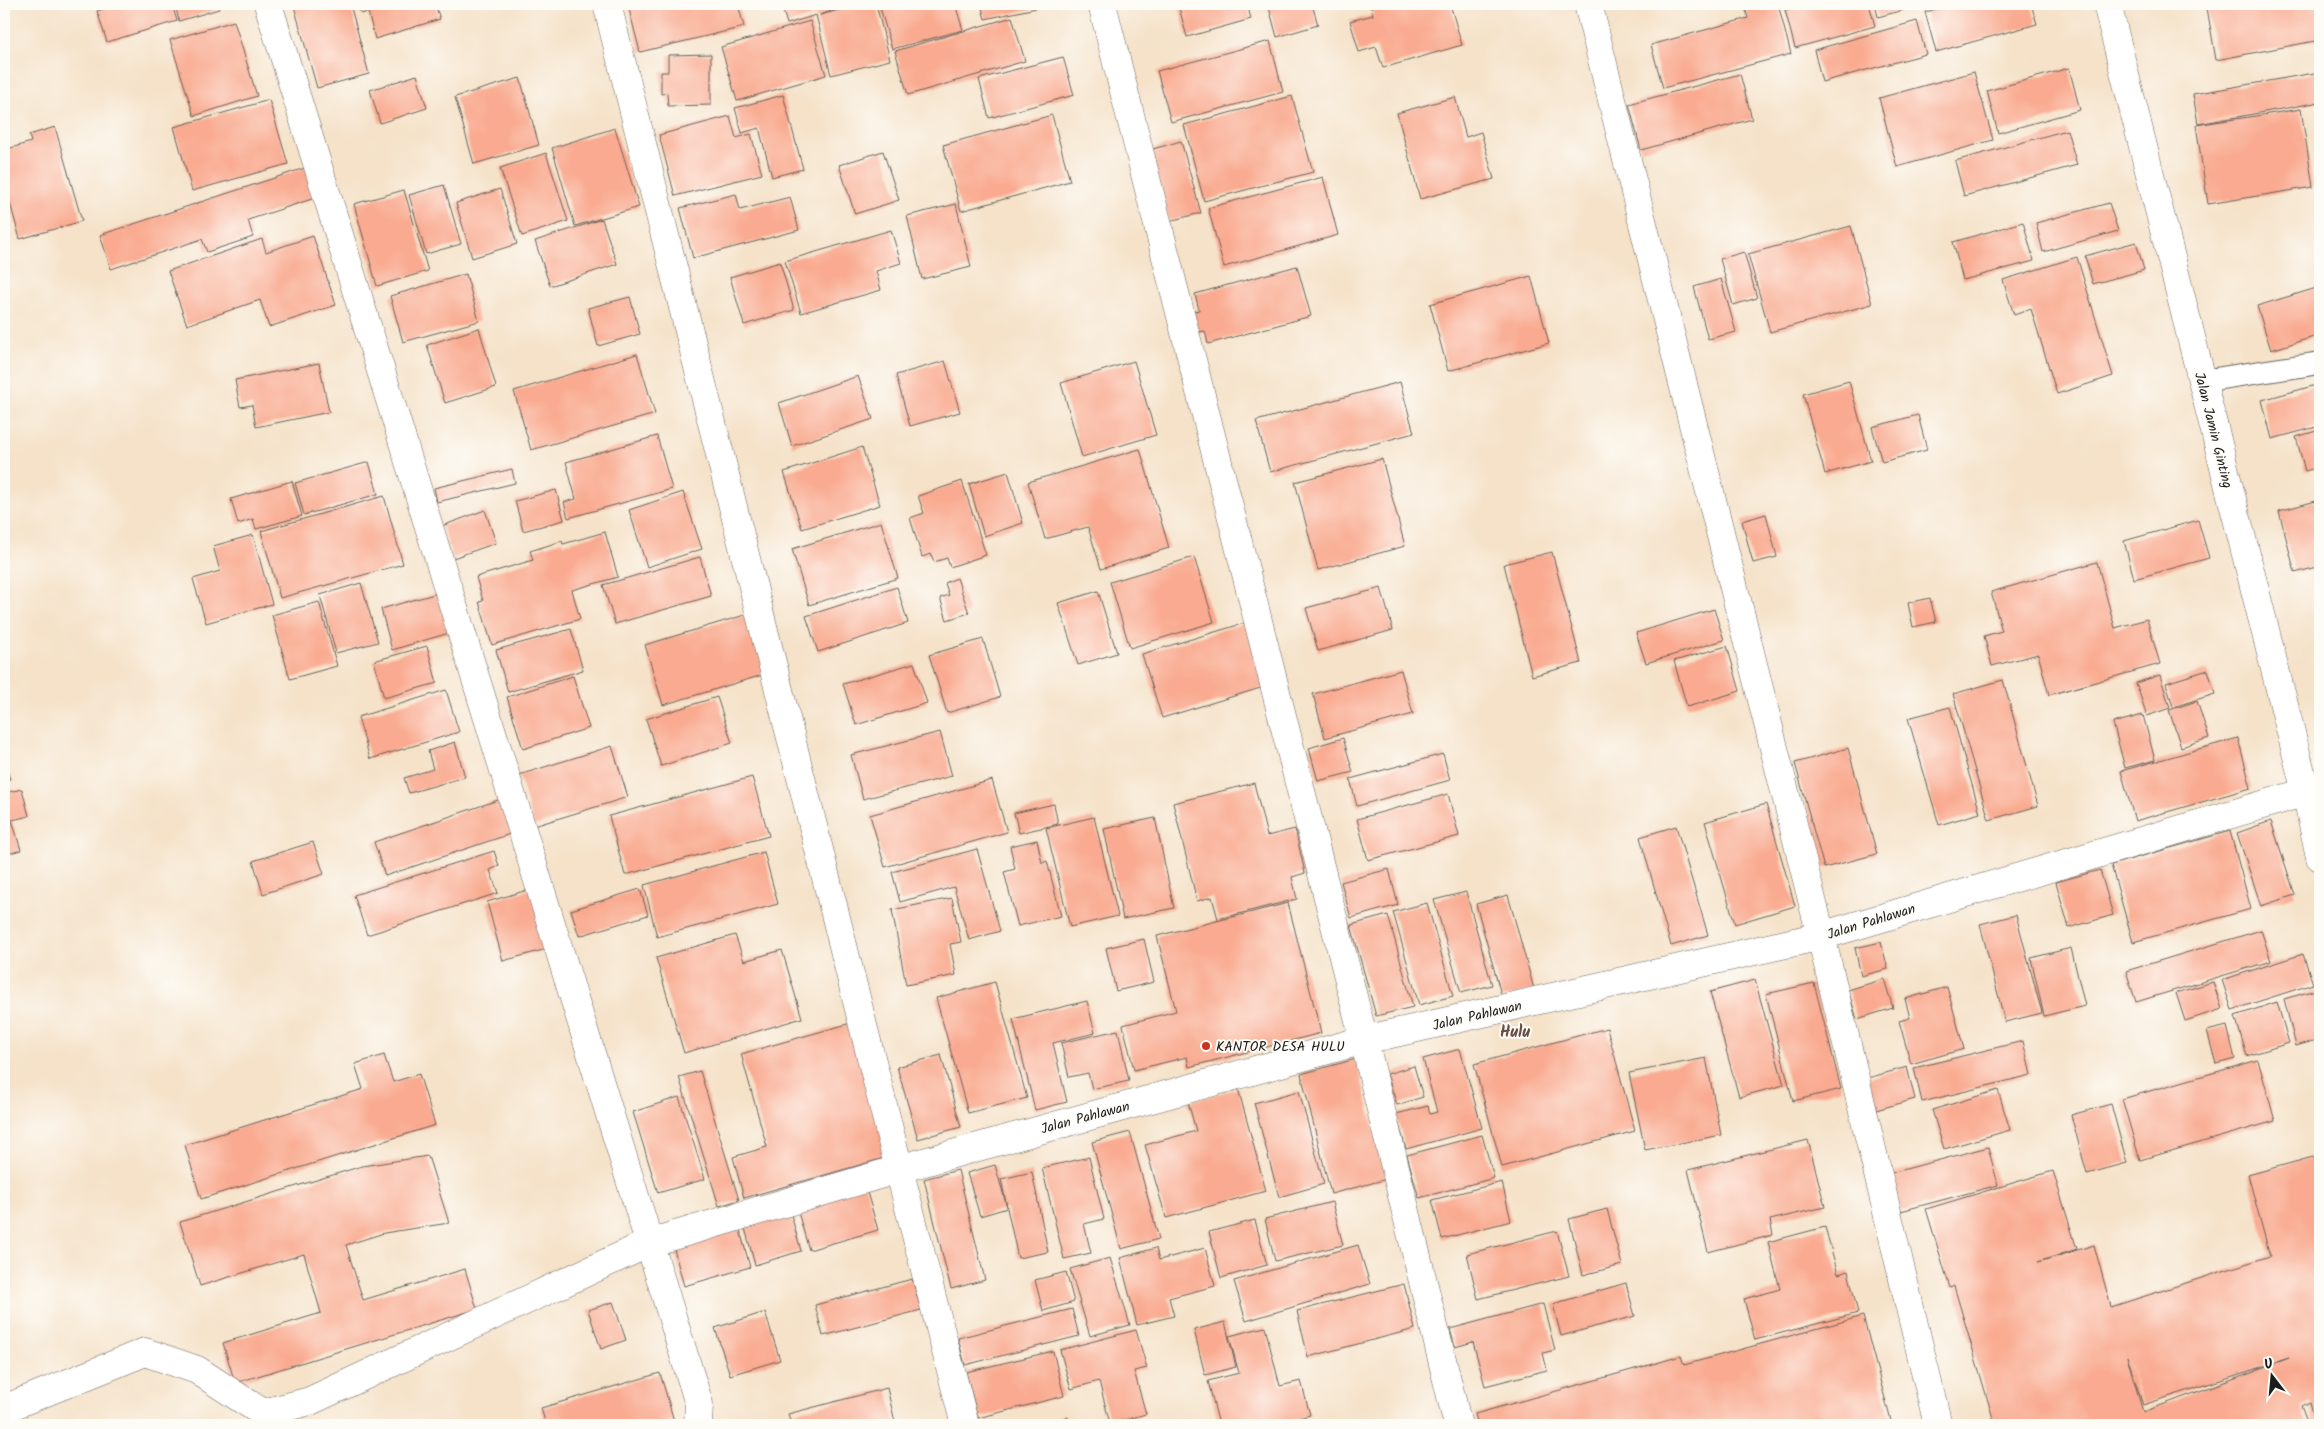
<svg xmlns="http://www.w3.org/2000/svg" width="2324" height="1429" font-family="Kalam,sans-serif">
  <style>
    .building { fill: #f9aa90; fill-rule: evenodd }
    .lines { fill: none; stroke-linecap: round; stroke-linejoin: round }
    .lane-casing { stroke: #686159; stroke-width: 24 }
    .street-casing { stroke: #686159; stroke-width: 29 }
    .highway-casing { stroke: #686159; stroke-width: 29 }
    .lane { stroke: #fff; stroke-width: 22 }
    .street { stroke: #fff; stroke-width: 28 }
    .highway { stroke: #fff; stroke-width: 28 }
    .poi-dot { fill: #c8321e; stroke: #fdfcf7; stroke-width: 2 }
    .labels { text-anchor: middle; stroke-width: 4; stroke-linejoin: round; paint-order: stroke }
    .street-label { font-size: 14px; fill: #1c1c1c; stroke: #fdfcf7 }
    .poi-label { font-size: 14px; fill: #1c1c1c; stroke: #fdfcf7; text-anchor: start }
    .quarter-label { font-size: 16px; font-weight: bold; fill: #694e45; stroke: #fdfcf7 }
  </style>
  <rect width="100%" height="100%" fill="#fdfcf7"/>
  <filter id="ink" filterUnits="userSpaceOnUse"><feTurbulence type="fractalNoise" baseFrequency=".02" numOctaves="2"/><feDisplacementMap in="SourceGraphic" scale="10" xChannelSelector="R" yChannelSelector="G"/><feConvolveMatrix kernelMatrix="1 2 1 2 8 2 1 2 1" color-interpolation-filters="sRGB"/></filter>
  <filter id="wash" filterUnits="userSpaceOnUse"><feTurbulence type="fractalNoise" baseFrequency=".0096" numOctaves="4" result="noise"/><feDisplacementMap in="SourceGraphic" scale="20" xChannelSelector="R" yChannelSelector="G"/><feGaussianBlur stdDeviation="1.12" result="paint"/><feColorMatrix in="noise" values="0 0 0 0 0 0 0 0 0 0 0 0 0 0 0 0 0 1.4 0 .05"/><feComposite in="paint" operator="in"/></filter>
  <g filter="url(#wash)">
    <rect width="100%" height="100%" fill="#f5e2c9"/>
    <g id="blocks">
      <path class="building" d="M121,4H172L177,21L107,42L97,11Z
        M175,4H218L219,9L179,21Z
        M304,4H350L369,74L317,88L294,6Z
        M357,4H435L440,19L375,39L368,12L361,14Z
        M632,4H738L744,27L640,52L628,5Z
        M781,4H835L837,9L820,15L863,4H876L890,60L831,75L816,15L787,24Z
        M879,4H955L963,30L892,49Z
        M981,4H1050V5L985,19Z
        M1178,4H1247L1251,19L1187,37Z
        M1268,4H1312L1318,25L1277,37Z
        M1370,4H1450L1462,45L1383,68L1376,47L1359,52L1350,21L1373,15Z
        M1744,4H1791L1779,8L1791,54L1663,88L1651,45L1748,18Z
        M1807,4H1869L1875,26L1795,48L1785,10Z
        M1875,4H1925L1878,17Z
        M1956,4H2031L2037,24L1936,52L1925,12Z
        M2233,4H2320V40L2216,60L2207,8Z
        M1012,17L1025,61L908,95L895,51Z
        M234,21L257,96L194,116L170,40Z
        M810,21L826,75L737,101L721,47Z
        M1917,21L1926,54L1822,82L1814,50Z
        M1270,41L1283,92L1171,122L1157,71Z
        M711,54V105L668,106L667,93L661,94V72H668V55Z
        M1063,57L1074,95L989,118L979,79Z
        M2069,68L2080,110L1998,133L1987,91Z
        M1974,72L1993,140L1897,167L1879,98Z
        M2320,72V102L2198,124L2193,94Z
        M1740,74L1752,119L1641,150L1629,104Z
        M417,75L427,108L380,123L370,90Z
        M520,78L539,145L474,164L455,97Z
        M783,95L803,169L772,177L759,128L742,133L735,108Z
        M1292,96L1313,172L1204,201L1184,125Z
        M1455,97L1466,137L1481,132L1494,179L1420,199L1397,113Z
        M269,100L288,164L192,191L174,127Z
        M2301,109L2313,187L2208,204L2196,125Z
        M1052,115L1070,181L961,211L943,145Z
        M730,116L736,138L751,134L762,174L675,196L659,135Z
        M55,127L82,221L20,239L4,181V150L31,142L29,135Z
        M615,128L639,207L575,226L552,148Z
        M2067,130L2077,165L1964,196L1955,161Z
        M1181,141L1201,213L1169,221L1149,150Z
        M883,151L899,200L855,214L839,165Z
        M546,153L568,221L522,236L500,168Z
        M311,166L321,196L248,220L253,237L207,252L202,239L111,269L100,235Z
        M1323,177L1338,235L1224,267L1208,208Z
        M444,185L461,244L426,254L409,195Z
        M500,189L517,244L472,258L456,203Z
        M404,190L428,271L377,286L354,204Z
        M736,194L740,210L790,197L799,230L693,258L680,208Z
        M2109,203L2118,231L2043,252L2036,223Z
        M956,204L971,267L922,279L907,216Z
        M602,219L617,264L550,286L535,241Z
        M2023,222L2034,261L1963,280L1953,242Z
        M1851,226L1872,304L1770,332L1748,254Z
        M891,230L901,263L876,271L881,290L801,313L785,261Z
        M313,236L336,305L269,327L260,300L187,325L168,271L262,239L266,252Z
        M2136,242L2144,270L2093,284L2085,256Z
        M1744,252L1757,298L1733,305L1720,259Z
        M2077,257L2113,376L2057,394L2031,309L2014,315L2003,280Z
        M780,262L794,310L744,325L730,277Z
        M1297,266L1311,316L1208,344L1205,331L1195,333L1189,312L1199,310L1195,294Z
        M466,274L479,321L403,342L390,296Z
        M1531,276L1549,343L1448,371L1430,304Z
        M1721,279L1736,332L1708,339L1694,287Z
        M2320,287V335L2271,350L2257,306Z
        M630,297L640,334L598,346L588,308Z
        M479,328L496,387L445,403L427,345Z
        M637,354L655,414L531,450L514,391Z
        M945,361L960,412L910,426L896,375Z
        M1134,361L1156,435L1082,457L1061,383Z
        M319,363L329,412L256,427L252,405L240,407L235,380Z
        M858,376L873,419L792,446L779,403Z
        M1849,381L1871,461L1825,474L1803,394Z
        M1400,382L1414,433L1270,472L1256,421Z
        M2320,384V426L2272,439L2262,400Z
        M1918,415L1927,450L1882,462L1872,427Z
        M2320,430V467L2305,471L2296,437Z
        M657,436L672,489L568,518L564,502L576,499L566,462Z
        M862,447L880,505L802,529L784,472Z
        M1140,449L1169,548L1101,569L1088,527L1045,539L1028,482Z
        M1382,459L1405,546L1318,570L1295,482Z
        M369,462L378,494L304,515L295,483Z
        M512,469L515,483L437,502L434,488Z
        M1008,472L1023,523L984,536L969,484Z
        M292,481L302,516L256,529L253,519L238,524L231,499Z
        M962,481L986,555L950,567L947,558L934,562L931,554L922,557L910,518L924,513L918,496Z
        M556,490L564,520L523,531L515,501Z
        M683,492L702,549L647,567L629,510Z
        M384,496L403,564L280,598L261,531Z
        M2316,501L2320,518V566L2295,573L2279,511Z
        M485,510L496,543L453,558L442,526Z
        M1766,514L1777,557L1753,563L1742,521Z
        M2198,520L2209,558L2134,579L2124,541Z
        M881,522L898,578L809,605L792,549Z
        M605,532L618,577L572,590L580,619L492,645L479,602L483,601L476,577L533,560L530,551L562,541L563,544Z
        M253,535L272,604L206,623L193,579L220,571L213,546Z
        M1552,552L1581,663L1532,676L1504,564Z
        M700,557L711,596L615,624L603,585Z
        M1194,557L1214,622L1130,648L1110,582Z
        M2097,562L2115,628L2147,619L2160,664L2049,695L2038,654L1992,666L1984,636L2002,631L1991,592Z
        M957,578L969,613L947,620L940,598L949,595L945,583Z
        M361,583L378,642L336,653L320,595Z
        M897,587L908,623L818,652L806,616Z
        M1381,588L1393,630L1318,651L1306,608Z
        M1098,591L1117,653L1078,665L1058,603Z
        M438,593L449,633L392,650L381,609Z
        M1930,598L1936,622L1913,627L1908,603Z
        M319,602L337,666L290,679L272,615Z
        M1714,609L1724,640L1646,663L1636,633Z
        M748,614L766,674L663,705L645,645Z
        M1248,622L1267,686L1162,718L1142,654Z
        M571,629L583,670L508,692L496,650Z
        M983,639L1000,697L947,713L929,655Z
        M427,646L437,683L384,698L374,661Z
        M1727,646L1740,691L1687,707L1674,661Z
        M914,663L927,703L856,725L843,684Z
        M1401,670L1413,714L1325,738L1313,694Z
        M2208,670L2215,694L2173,707L2166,683Z
        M2160,675L2170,708L2147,716L2136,683Z
        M573,676L589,728L523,749L507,697Z
        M2003,680L2038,806L1989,820L1953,694Z
        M446,690L459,732L370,759L358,717Z
        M717,697L732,743L661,766L646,719Z
        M2197,701L2209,738L2181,747L2169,710Z
        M1950,707L1980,813L1939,825L1908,718Z
        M2143,715L2155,760L2125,768L2113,723Z
        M940,732L952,776L863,799L851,755Z
        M1343,738L1353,772L1318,781L1309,748Z
        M2238,738L2251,788L2135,821L2121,771Z
        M455,742L465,777L409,793L404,778L433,769L428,751Z
        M612,746L628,797L534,826L519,775Z
        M1848,748L1877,854L1824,868L1795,763Z
        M1443,754L1450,780L1357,806L1350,779Z
        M4,762L10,779L4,781Z
        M752,777L769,836L625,875L609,816Z
        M992,780L1007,832L885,867L870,815Z
        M1254,783L1267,836L1295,829L1305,873L1292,877L1297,899L1218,919L1212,897L1197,901L1173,803Z
        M22,789L29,816L12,820L21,850L4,855V793Z
        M1448,794L1459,836L1368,860L1357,819Z
        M501,799L513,833L385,876L374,842Z
        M1054,804L1058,824L1019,833L1014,813Z
        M1766,804L1795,906L1735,924L1705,822Z
        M1094,817L1118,916L1070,927L1046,828Z
        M1155,818L1174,908L1123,919L1104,829Z
        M2271,821L2295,895L2261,906L2237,833Z
        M1676,826L1708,935L1671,946L1640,837Z
        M2230,831L2251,909L2133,942L2111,865Z
        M1037,840L1042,863L1047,861L1061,916L1018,926L1004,872L1015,869L1010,846Z
        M313,842L324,874L263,894L253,861Z
        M977,849L1000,931L969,940L954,887L900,902L892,872Z
        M494,851L499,866L490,870L498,893L367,935L354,895Z
        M764,852L778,904L657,937L644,885Z
        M1389,869L1398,905L1351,918L1341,882Z
        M2100,870L2113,915L2069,928L2056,882Z
        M538,887L554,947L503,961L487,902Z
        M640,889L648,915L579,936L571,910Z
        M1466,892L1492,985L1461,993L1434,900Z
        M1508,895L1534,989L1502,998L1476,904Z
        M952,898L961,942L950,944L956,975L906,985L892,910Z
        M1288,903L1321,1033L1189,1067L1187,1057L1134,1070L1123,1025L1176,1011L1157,936Z
        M1427,903L1453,996L1419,1005L1393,912Z
        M1388,915L1413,1007L1376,1016L1351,925Z
        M2016,915L2042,1013L2005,1022L1980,924Z
        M2261,930L2271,961L2136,1002L2126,971Z
        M735,935L744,961L782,950L802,1018L684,1053L656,958Z
        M1144,939L1154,982L1116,991L1106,948Z
        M1881,942L1888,969L1861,976L1855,948Z
        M2071,948L2085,1006L2044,1016L2031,958Z
        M2303,954L2313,984L2232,1010L2222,980Z
        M1884,979L1893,1008L1857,1019L1848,990Z
        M1755,980L1784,1085L1739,1097L1710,992Z
        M995,982L1027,1098L968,1113L936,998Z
        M2213,982L2222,1009L2185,1021L2176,993Z
        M1814,983L1841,1089L1793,1101L1766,994Z
        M1947,987L1964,1049L1911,1064L1899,1021L1910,1018L1905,999Z
        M2319,989L2320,1039L2296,1046L2284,999Z
        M1087,1001L1095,1033L1053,1043L1067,1102L1035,1110L1013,1019Z
        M2277,1002L2289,1043L2247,1056L2235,1016Z
        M851,1023L888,1157L744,1198L733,1157L767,1147L741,1054Z
        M2227,1026L2235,1059L2216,1064L2207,1031Z
        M1607,1028L1635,1131L1502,1167L1474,1064Z
        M1118,1030L1129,1081L1092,1089L1088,1073L1069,1077L1061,1043Z
        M2023,1041L2031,1075L1922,1102L1914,1068Z
        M1460,1049L1482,1128L1406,1149L1396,1114L1428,1106L1430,1114L1437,1112L1423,1059Z
        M384,1055L393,1082L419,1074L435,1125L201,1199L185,1145L363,1089L355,1064Z
        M941,1055L961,1127L918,1139L897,1067Z
        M1706,1058L1721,1135L1645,1150L1629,1073Z
        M1356,1059L1387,1179L1331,1194L1301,1074Z
        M2258,1060L2275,1121L2140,1160L2122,1099Z
        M1414,1066L1423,1097L1397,1105L1387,1074Z
        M1907,1067L1915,1099L1876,1110L1868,1078Z
        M700,1071L739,1200L719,1206L679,1077Z
        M1238,1088L1266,1191L1166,1218L1145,1145L1196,1131L1188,1102Z
        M1998,1090L2010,1130L1944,1149L1932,1110Z
        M1299,1091L1324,1184L1279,1197L1254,1103Z
        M679,1097L705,1179L658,1193L633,1112Z
        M2111,1104L2127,1163L2087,1174L2071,1115Z
        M1130,1132L1159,1239L1121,1249L1092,1142Z
        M1482,1135L1494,1178L1419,1198L1407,1155Z
        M1808,1140L1825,1207L1770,1220L1773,1235L1708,1252L1688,1170Z
        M1988,1147L1998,1185L1901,1211L1891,1173Z
        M2320,1155V1425H2315L2309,1402L2301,1406L2308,1425H1995L1954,1286L1950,1288L1926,1209L2053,1171L2077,1249L2038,1262L2094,1245L2111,1307L2270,1256L2248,1175ZM2127,1356L2143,1405L2289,1358L2143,1412Z
        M428,1156L449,1223L384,1233L346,1245L363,1300L465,1269L477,1309L235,1383L223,1343L321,1313L304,1254L200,1286L180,1222L362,1166Z
        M1089,1157L1104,1219L1084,1224L1091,1253L1064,1259L1042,1168Z
        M995,1165L1007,1207L1001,1179L1032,1172L1048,1252L1018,1258L1007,1208L980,1216L967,1173Z
        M958,1170L985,1280L951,1289L924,1179Z
        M1502,1182L1511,1221L1442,1239L1432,1200Z
        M865,1185L878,1230L809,1250L796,1205Z
        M1332,1202L1343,1245L1275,1261L1265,1219Z
        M789,1207L801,1251L755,1265L743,1221Z
        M1607,1209L1622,1265L1583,1275L1569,1219Z
        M1255,1220L1267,1265L1221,1278L1209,1232Z
        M738,1223L750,1267L684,1286L672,1242Z
        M1825,1227L1838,1274L1848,1271L1858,1313L1755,1340L1744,1299L1780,1289L1768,1242Z
        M1557,1231L1569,1276L1478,1299L1467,1254Z
        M1358,1245L1370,1284L1246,1321L1234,1281Z
        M1156,1248L1159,1260L1205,1248L1215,1286L1169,1298L1174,1316L1137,1325L1120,1258Z
        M1110,1258L1130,1325L1090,1336L1070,1269Z
        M1066,1272L1074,1302L1043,1311L1035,1280Z
        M912,1279L921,1310L823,1336L815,1305Z
        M1626,1283L1635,1316L1561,1336L1553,1304Z
        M1404,1284L1415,1329L1308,1357L1297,1311Z
        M613,1302L626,1340L601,1349L588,1310Z
        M1543,1304L1555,1350L1543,1353L1547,1370L1485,1386L1473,1342L1455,1347L1450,1329Z
        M1072,1309L1079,1336L965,1365L958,1338Z
        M765,1312L780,1360L730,1375L715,1328Z
        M1863,1316L1892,1425H1478L1475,1414L1681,1356L1684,1365Z
        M1225,1322L1236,1367L1205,1375L1194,1330Z
        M1265,1327L1280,1386L1301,1381L1310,1415L1274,1425H1219L1208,1381L1239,1373L1229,1336Z
        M1136,1330L1147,1368L1134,1371L1146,1414L1110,1424L1099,1381L1071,1389L1060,1350Z
        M1053,1351L1064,1396L978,1418L966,1372Z
        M660,1373L674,1421L659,1425H546L541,1408Z
        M887,1388L895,1422L884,1425H791L788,1414Z
        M1068,1417L1070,1425H1037Z"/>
    </g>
  </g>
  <g filter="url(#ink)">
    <use href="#blocks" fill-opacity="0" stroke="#686159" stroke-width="1"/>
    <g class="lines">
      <g class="lane-casing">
        <path id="lane" d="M2202,381L2320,363"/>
      </g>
      <g class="street-casing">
        <path id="street" d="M268,4L699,1404L698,1425
          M607,4L899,1169L965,1425
          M1102,4L1364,1040L1458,1425
          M1588,4L1821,936L1938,1425
          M4,1409L145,1352L197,1370L263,1413L310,1401L649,1243L899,1169L1364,1040L1821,936L2306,792"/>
      </g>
      <g class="highway-casing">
        <path id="highway" d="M2107,4L2306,792L2320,857"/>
      </g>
      <use href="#lane" class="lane"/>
      <use href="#street" class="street"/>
      <use href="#highway" class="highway"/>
    </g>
  </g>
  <circle class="poi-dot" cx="1206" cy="1046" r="5"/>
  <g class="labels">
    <g class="street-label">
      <text transform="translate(2214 430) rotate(76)" y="5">Jalan Jamin Ginting</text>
      <text transform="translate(1871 921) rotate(-17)" y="5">Jalan Pahlawan</text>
      <text transform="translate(1477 1015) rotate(-13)" y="5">Jalan Pahlawan</text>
      <text transform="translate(1085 1117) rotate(-15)" y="5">Jalan Pahlawan</text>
    </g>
    <g class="poi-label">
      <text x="1216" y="1051">KANTOR DESA HULU</text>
    </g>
    <g class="quarter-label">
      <text x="1515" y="1037">Hulu</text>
    </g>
  </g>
  <rect width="2324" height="1429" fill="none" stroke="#fdfcf7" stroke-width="20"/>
  <g transform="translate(2272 1376) rotate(344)" stroke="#fdfcf7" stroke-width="4" paint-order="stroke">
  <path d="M0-4L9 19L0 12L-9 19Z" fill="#1c1c1c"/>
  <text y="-8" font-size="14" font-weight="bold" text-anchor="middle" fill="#1c1c1c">U</text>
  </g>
</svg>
